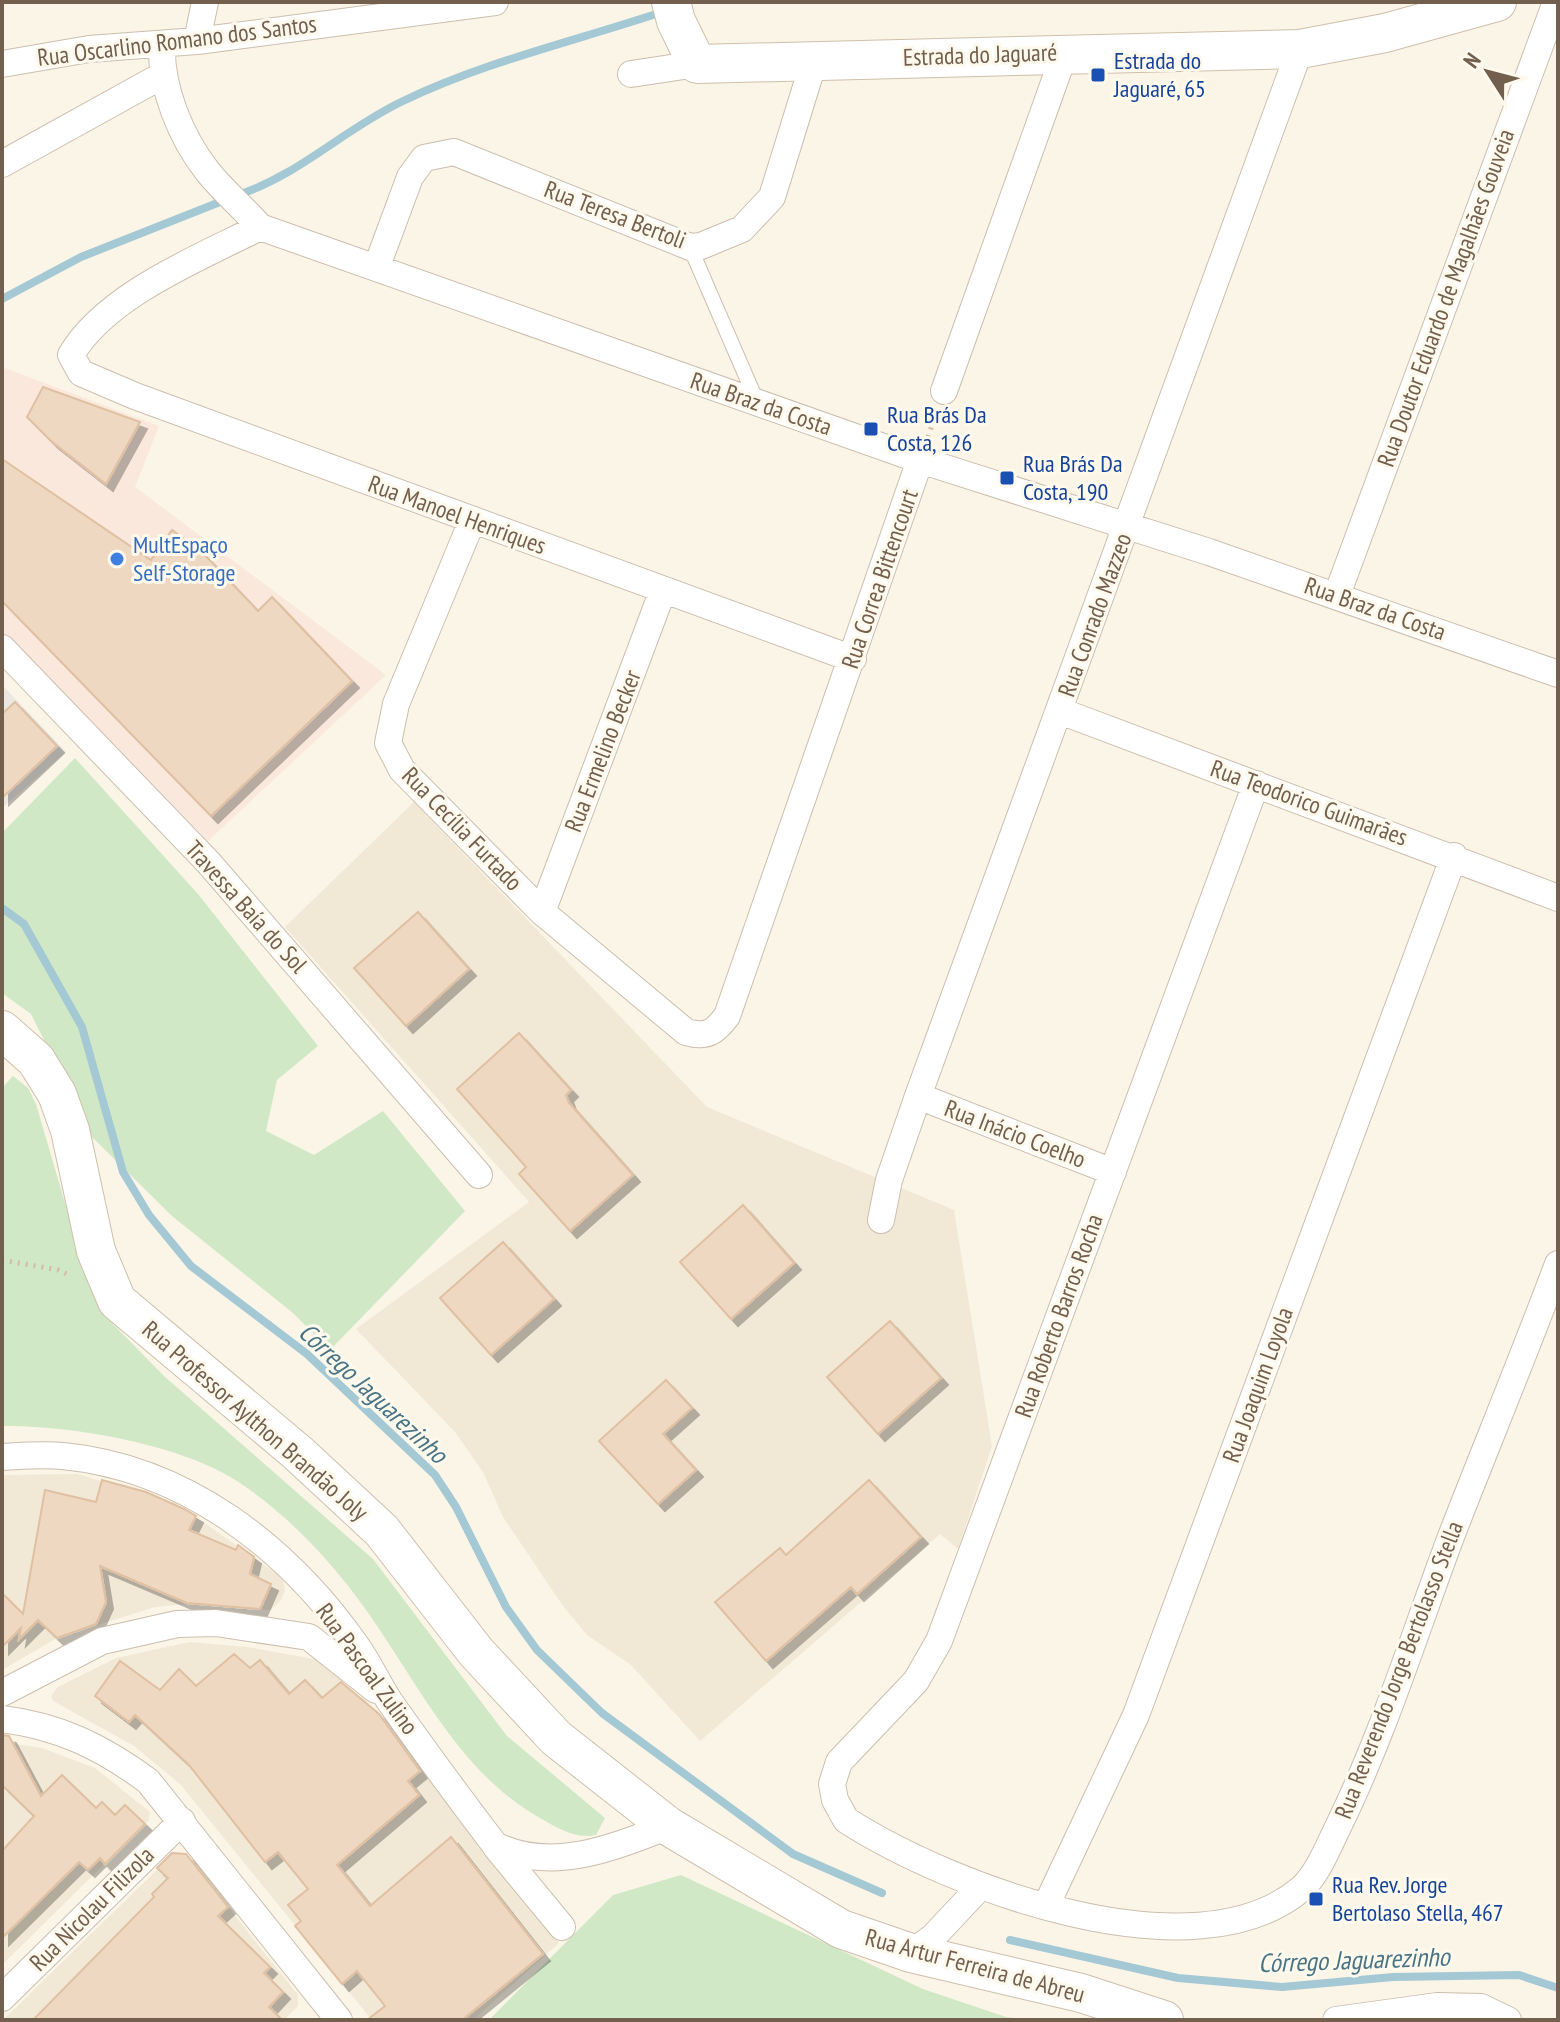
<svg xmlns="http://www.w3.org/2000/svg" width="1560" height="2022" font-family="'PT Sans Narrow',sans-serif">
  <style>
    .residential { fill: #f2e8d6 }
    .commercial { fill: #fae8dc }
    .industrial { fill: #ece7e1 }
    .green { fill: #d0e8c6 }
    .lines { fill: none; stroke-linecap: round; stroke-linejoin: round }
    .stream { stroke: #a4c8d4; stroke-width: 8 }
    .building { fill: #eed8c1; stroke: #e0c0a2; stroke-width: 2; filter: url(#shadow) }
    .lane-casing { stroke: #ccbeae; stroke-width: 16 }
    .street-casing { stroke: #ccbeae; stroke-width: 28 }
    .secondary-casing { stroke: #cfbfac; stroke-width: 40 }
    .path { stroke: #d3bba4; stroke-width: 5; stroke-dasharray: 2 6; stroke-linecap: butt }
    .lane { stroke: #fff; stroke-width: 14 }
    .street { stroke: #fff; stroke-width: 26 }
    .secondary { stroke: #fff; stroke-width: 38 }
    .transit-dot { fill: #1a4fb4; stroke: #fef9ed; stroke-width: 3 }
    .shop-dot { fill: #3f7fe0; stroke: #fef9ed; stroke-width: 3 }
    .labels { text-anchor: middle; stroke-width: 6; stroke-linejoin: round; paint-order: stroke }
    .street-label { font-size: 24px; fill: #735f4d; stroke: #fef9ed }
    .transit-label { font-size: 24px; fill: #164399; stroke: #fef9ed; text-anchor: start }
    .shop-label { font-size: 24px; fill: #366cbe; stroke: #fef9ed; text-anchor: start }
    .water-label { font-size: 26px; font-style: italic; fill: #487485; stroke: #fef9ed }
  </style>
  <defs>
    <filter id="shadow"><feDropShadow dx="7" dy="7" stdDeviation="0" flood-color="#0004"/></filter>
  </defs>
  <rect width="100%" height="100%" fill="#fbf5e7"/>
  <path class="residential" d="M414,802L707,1107L954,1210L992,1446L958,1549L940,1534L700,1741L631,1665L587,1635L563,1606L503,1517L483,1472L455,1432L356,1329L529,1202L285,927Z
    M77,1474L176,1503L283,1578L285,1591L281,1600L271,1610L188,1604L155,1607L57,1638L2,1670V1475Z
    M190,1642L247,1647L325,1661L346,1678L272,1739L286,1757L362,1696L559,1943L473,2020H372L180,1784L134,1746L53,1701L51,1696L58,1687L116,1658Z
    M2,1742L42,1748L95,1768L150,1812L149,1820L2,1965Z
    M174,1853L186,1854L298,1995V2006L284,2020H3Z"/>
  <path class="commercial" d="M2,367L159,426L135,487L386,675L208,841L2,632Z"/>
  <path class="industrial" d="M2,685L66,752L2,808Z"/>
  <path class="green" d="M75,758L198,894L318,1046L277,1080L266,1131L314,1155L383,1111L465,1211L330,1350L293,1313L172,1216L92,1137L31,1014L2,993V833Z
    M13,1076L28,1088L36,1104L72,1227L98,1300L112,1323L164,1376L373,1559L507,1736L605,1818L596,1835C578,1839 561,1830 545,1821C447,1768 409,1658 340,1576C311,1540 276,1507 237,1481C180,1444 70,1425 2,1426V1088Z
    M681,1875L923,1989L1006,2017L1033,2020H489L613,1895Z"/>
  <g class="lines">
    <path class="stream" d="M238,195C299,175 343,130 401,102C481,63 571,42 656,14
      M2,299L81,257L225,200
      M2,908L24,924L82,1027L123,1172L149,1215L191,1266L307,1354L435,1475L456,1507L506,1607L537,1650L602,1713L793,1854L882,1893
      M1010,1940L1178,1978L1282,1987L1393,1977L1519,1975L1558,1988"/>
  </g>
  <path class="building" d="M43,387L140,422L106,484L51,441L27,417Z
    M2,459L151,560L172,530L203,553L258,611L272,597L352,681L211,816L2,601Z
    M15,702L57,746L2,798V714Z
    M418,912L469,969L406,1026L354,968Z
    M519,1033L571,1090L566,1095L569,1103L633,1175L570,1231L519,1174L526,1167L457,1089Z
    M743,1205L794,1263L731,1319L680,1262Z
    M503,1242L554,1299L491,1355L440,1298Z
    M890,1321L941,1378L878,1434L827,1377Z
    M666,1380L692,1408L663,1434L696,1470L658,1504L599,1441Z
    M102,1480L146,1492L184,1509L196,1516L189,1530L236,1550L238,1545L254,1557L250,1574L271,1584L260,1609L187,1603L100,1566L106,1602L96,1624L57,1638L38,1620L19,1639L21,1628L2,1647V1593L23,1614L45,1490L96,1502Z
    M869,1480L921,1537L857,1594L851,1587L766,1661L715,1602L780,1548L786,1555Z
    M234,1654L250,1668L260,1660L289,1694L305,1680L322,1698L341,1682L379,1714L420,1771L408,1781L419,1795L337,1865L370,1906L451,1837L543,1954L462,2020H367L385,2006L357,1971L342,1984L295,1926L301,1921L288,1905L308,1889L278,1852L265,1862L189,1765L135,1715L129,1722L95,1696L120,1661L160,1690L179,1669L196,1686Z
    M2,1735L9,1736L41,1796L62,1775L96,1808L102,1802L115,1815L125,1805L145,1824L105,1864L100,1858L88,1870L79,1862L2,1938V1851L34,1816L2,1785Z
    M172,1853L186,1854L228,1907L218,1916L270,1967L264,1973L283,1992L269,2007L282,2020H33L154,1897L152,1894L168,1878L157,1868Z"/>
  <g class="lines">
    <g class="lane-casing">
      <path id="lane" d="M690,247L758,404"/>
    </g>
    <g class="street-casing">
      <path id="street" d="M197,41L205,2
        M162,44C160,87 181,138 208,172C224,192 244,208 260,227L920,460L1209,552L1558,674
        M2,64L89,49L197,41L495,2
        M631,74L697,64
        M2,164L163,75
        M260,227C199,258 106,295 71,355L81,373L135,396L853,659
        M377,266L410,177L424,158L454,152L690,247L701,246L742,229L772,197L814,61
        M944,391L1065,52
        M472,521L396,704L388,743L402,770L542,912L686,1032C707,1038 715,1032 727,1016L920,460
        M1337,595L1556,2
        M2,648L208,862L479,1175
        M1060,711L1558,898
        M1256,784L939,1641L916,1681L839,1762L832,1784L835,1800L846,1820C950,1887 1194,1979 1301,1889C1318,1874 1328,1847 1338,1827C1384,1733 1415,1632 1452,1534C1487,1444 1524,1355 1558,1264
        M542,912L663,590
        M918,1096L1113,1172
        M881,1220L889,1180L918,1096L1300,49
        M2,1457C22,1456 43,1454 63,1456C185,1468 286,1546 356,1645C369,1663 378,1684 390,1702C424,1750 459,1798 495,1845C550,1873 615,1848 668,1826
        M2,1693L102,1641L177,1624L216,1623L309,1637L376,1690
        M2,1719C59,1726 102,1747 148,1781L339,2020
        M496,1847L562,1927
        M1046,1906L1136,1715L1454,856
        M911,1953L933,1937L979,1888
        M2,1998L182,1821
        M1336,2020L1437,2006L1481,2007L1508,2020"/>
    </g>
    <g class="secondary-casing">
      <path id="secondary" d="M671,2L676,21L697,64L1300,49L1385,33L1497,2
        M2,1030L36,1060L57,1094L70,1130L96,1251L117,1301L298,1453L382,1531L476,1652L556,1738L668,1826L841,1929L911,1953L1081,1993L1164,2020"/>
    </g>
    <path class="path" d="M928,437L935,416
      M2,1260L58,1270L71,1276"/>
    <use href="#lane" class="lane"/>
    <use href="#street" class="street"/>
    <use href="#secondary" class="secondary"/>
  </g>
  <g class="transit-dot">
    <rect x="1090" y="67" width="16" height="16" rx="4"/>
    <rect x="863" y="421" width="16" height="16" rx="4"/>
    <rect x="999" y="470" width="16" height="16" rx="4"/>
    <rect x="1308" y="1891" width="16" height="16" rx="4"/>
  </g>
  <circle class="shop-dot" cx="117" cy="559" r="8"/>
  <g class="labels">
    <g class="street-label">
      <text transform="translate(177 41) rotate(-7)" y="8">Rua Oscarlino Romano dos Santos</text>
      <text transform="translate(980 55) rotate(-2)" y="8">Estrada do Jaguaré</text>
      <text transform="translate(615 215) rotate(21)" y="8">Rua Teresa Bertoli</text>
      <text transform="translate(1446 298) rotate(-70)" y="8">Rua Doutor Eduardo de Magalhães Gouveia</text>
      <text transform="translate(761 404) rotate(19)" y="8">Rua Braz da Costa</text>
      <text transform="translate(457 515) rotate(20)" y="8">Rua Manoel Henriques</text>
      <text transform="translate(880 579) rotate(-71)" y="8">Rua Correa Bittencourt</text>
      <text transform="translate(1375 609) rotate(19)" y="8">Rua Braz da Costa</text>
      <text transform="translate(1095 615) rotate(-70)" y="8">Rua Conrado Mazzeo</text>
      <text transform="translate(603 751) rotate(-69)" y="8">Rua Ermelino Becker</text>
      <text transform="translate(1309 803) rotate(20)" y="8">Rua Teodorico Guimarães</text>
      <text transform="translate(462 829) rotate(46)" y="8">Rua Cecília Furtado</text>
      <text transform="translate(246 907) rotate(48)" y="8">Travessa Baía do Sol</text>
      <text transform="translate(1015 1134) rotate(21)" y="8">Rua Inácio Coelho</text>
      <text transform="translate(1059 1316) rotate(-70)" y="8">Rua Roberto Barros Rocha</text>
      <text transform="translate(1258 1385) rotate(-70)" y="8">Rua Joaquim Loyola</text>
      <text transform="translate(255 1421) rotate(41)" y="8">Rua Professor Aylthon Brandão Joly</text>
      <text transform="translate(367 1669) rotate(54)" y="8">Rua Pascoal Zulino</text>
      <text transform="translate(1399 1670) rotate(-69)" y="8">Rua Reverendo Jorge Bertolasso Stella</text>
      <text transform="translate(92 1909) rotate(-45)" y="8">Rua Nicolau Filizola</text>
      <text transform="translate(975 1966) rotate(15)" y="8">Rua Artur Ferreira de Abreu</text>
    </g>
    <g class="transit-label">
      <text x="1114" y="69">Estrada do<tspan x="1114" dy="28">Jaguaré, 65</tspan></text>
      <text x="887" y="423">Rua Brás Da<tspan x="887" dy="28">Costa, 126</tspan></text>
      <text x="1023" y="472">Rua Brás Da<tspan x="1023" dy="28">Costa, 190</tspan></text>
      <text x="1332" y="1893">Rua Rev. Jorge<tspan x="1332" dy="28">Bertolaso Stella, 467</tspan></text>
    </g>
    <g class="shop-label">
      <text x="133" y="553">MultEspaço<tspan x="133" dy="28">Self-Storage</tspan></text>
    </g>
    <g class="water-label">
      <text transform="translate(373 1393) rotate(43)" y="9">Córrego Jaguarezinho</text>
      <text transform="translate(1354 1960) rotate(-2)" y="9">Córrego Jaguarezinho</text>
    </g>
  </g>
  <rect width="1560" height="2022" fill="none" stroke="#735f4d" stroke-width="8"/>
  <g transform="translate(1488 72) rotate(306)" stroke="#fef9ed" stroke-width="6" paint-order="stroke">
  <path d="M0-6L14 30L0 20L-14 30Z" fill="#735f4d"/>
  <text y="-12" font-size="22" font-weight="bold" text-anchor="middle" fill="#735f4d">N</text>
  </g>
</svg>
